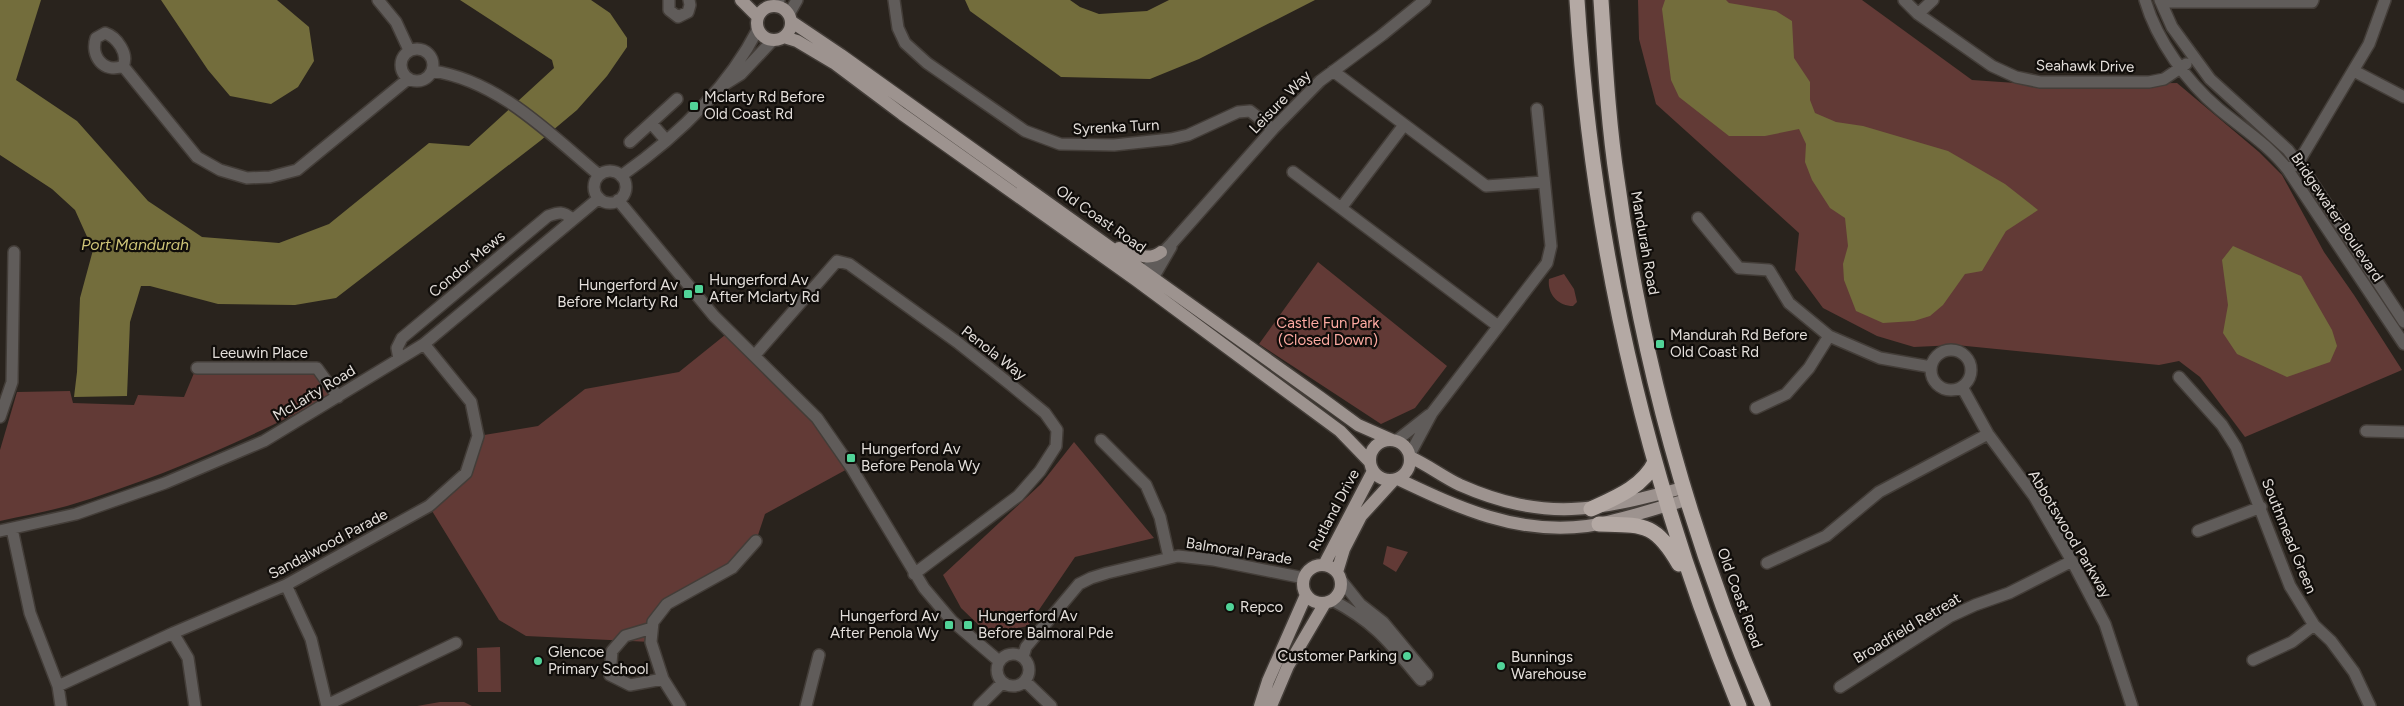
<svg xmlns="http://www.w3.org/2000/svg" width="2404" height="706" font-family="Figtree,sans-serif">
  <style>
    .green { fill: #623a36 }
    .water { fill: #736d3c }
    .lines { fill: none; stroke-linecap: round; stroke-linejoin: round }
    .minor-casing { stroke: #433d38; stroke-width: 14 }
    .major-casing { stroke: #433d38; stroke-width: 15 }
    .highway-casing { stroke: #433d38; stroke-width: 18 }
    .minor { stroke: #605c5a; stroke-width: 11 }
    .major { stroke: #9d938f; stroke-width: 12 }
    .highway { stroke: #b4a9a4; stroke-width: 15 }
    .poi-dot { fill: #51d398; stroke: #100d0a; stroke-width: 2 }
    .labels { text-anchor: middle; stroke-width: 4.5; stroke-linejoin: round; paint-order: stroke }
    .street-label { font-size: 15px; fill: #e4dfdb; stroke: #100d0a }
    .poi-label { font-size: 15px; fill: #e4dfdb; stroke: #100d0a; text-anchor: start }
    .park-label { font-size: 15px; fill: #fdaaa2; stroke: #100d0a }
    .water-label { font-size: 16px; font-style: italic; fill: #cfc578; stroke: #100d0a }
  </style>
  <rect width="100%" height="100%" fill="#29231d"/>
  <path class="green" d="M1638,0H1862L1972,80L2044,85L2177,83L2259,152L2282,175L2324,252L2354,295L2402,370L2245,437L2200,377L2179,361L2159,365L1956,345L1914,347L1877,336L1823,308L1795,270L1799,233L1656,104L1639,39Z
    M1318,262L1447,366L1415,408L1381,424L1259,344Z
    M1564,274L1574,289L1577,302L1573,306C1558,306 1547,294 1549,279Z
    M730,331L790,388L851,467L765,514L756,541L732,568L667,604L651,642L526,636L499,620L429,506L466,473L478,436L538,426L585,389L679,372Z
    M314,372L332,395C247,440 159,478 67,506C45,512 22,516 0,521V450L17,392L70,391L73,403L134,405L138,395L184,397L194,373Z
    M1074,442L1154,538L1075,557L1028,626L988,634L961,608L943,575L1041,484Z
    M1387,546L1408,552L1396,572L1383,564Z
    M500,647L501,692H478L477,648Z
    M440,702H464L472,706H417Z"/>
  <path class="water" d="M0,0H41L16,80L77,121L148,201L202,237L279,243L329,224L429,143L469,146L554,68L552,60L460,0H591L610,13L627,38V47L607,76L577,110L540,141L336,298L295,305L218,304L150,286H141L130,322L127,396L74,397L77,372L80,298L93,250L75,210L52,189L0,155Z
    M161,0H277L309,27L314,61L298,87L271,104L230,96L208,70Z
    M965,0H1070L1080,7L1099,14L1147,11L1169,0H1315L1199,59L1150,79L1061,77L970,11Z
    M1665,0H1726L1729,3L1776,11L1792,21L1794,58L1810,82V100L1815,113L1836,122L1863,126L1948,151L2005,184L2038,210L2006,231L1982,271L1965,274L1943,305L1930,316L1914,321L1883,323L1856,311L1844,280L1843,264L1848,246L1845,218L1830,208L1812,180L1805,162L1806,144L1799,129L1765,136H1729L1679,97L1671,80L1662,9Z
    M2233,246L2301,276L2332,330L2337,346L2330,362L2287,377L2237,354L2223,333L2228,305L2222,260Z"/>
  <g class="lines">
    <g class="minor-casing">
      <path id="minor" d="M378,0L396,22L409,50
        M669,0V10L678,17L688,12L690,5L689,0
        M894,0L898,28L905,43L927,63L1025,131L1060,144L1114,145L1171,139L1188,135L1238,112L1250,111L1273,129
        M1904,0L1918,14L1992,66L2016,77L2040,82H2149L2164,79L2186,64
        M2145,0C2157,41 2187,82 2219,109C2243,129 2269,145 2288,170L2404,344
        M2160,0L2172,27L2210,79L2288,150L2310,179L2404,322
        M2161,2H2312L2313,0
        M776,5L779,0
        M789,14L797,0
        M1918,14L1933,0
        M401 65a16 16 0 1 1 32 0a16 16 0 1 1-32 0Z
        M123,66C129,54 117,37 105,33L96,38C90,56 104,74 123,66L197,157L220,170L247,178L270,177L297,170L408,79
        M432,71C498,80 550,134 599,175
        M1333,71L1486,186L1544,182
        M2354,71L2404,97
        M725,84L741,74L773,40
        M651,123L666,140
        M630,142L677,99
        M2293,166L2298,163L2369,44L2385,0
        M594 187a16 16 0 1 1 32 0a16 16 0 1 1-32 0Z
        M1293,172L1498,326
        M621,176C675,138 728,88 758,29
        M618,200L714,316L817,418L851,467L924,588L952,621L999,661
        M1341,208L1404,125
        M1698,218L1739,268L1769,270L1789,303L1829,336L1880,358L1931,367
        M1138,278L1172,243L1273,129L1320,81L1382,35L1425,0
        M1149,285L1171,247
        M1931 370a20 20 0 1 1 40 0a20 20 0 1 1-40 0Z
        M755,355L837,261L849,264L957,342L1011,385L1045,413L1057,430L1056,446L1040,471L1018,496L914,574
        M399,359L397,348L402,338L548,216C559,212 563,211 572,219
        M197,368H317L338,397
        M2179,377L2222,425L2236,447L2290,586L2314,625L2331,641L2354,672L2370,706
        M1962,387L1988,434L2034,496L2072,561L2105,624L2132,706
        M1756,408L1786,394L1809,368L1829,336
        M0,417L12,382L14,252
        M2366,431L2404,432
        M1101,440L1146,485L1160,517L1169,557
        M1396,441L1429,415
        M1410,454L1432,413L1547,263L1551,246L1537,109
        M12,529L30,613L58,686L61,706
        M0,531L76,514L165,483L264,441L424,344L599,198
        M2198,531L2261,507
        M1767,563L1826,536L1879,492L1988,434
        M1340,579L1360,604L1383,622L1427,675
        M286,585L311,639L327,706
        M1332,600C1376,623 1390,643 1421,680
        M652,628L625,636L612,651L610,675L630,685L663,679
        M173,633L188,658L195,706
        M997 670a16 16 0 1 1 32 0a16 16 0 1 1-32 0Z
        M1023,657L1026,647L1079,584L1091,578L1107,573L1178,556L1214,560L1304,578
        M2253,660L2292,642L2314,625
        M1025,681L1051,706
        M58,686L173,633L286,585L429,506L466,473L478,436L471,402L424,344
        M1840,687L1949,617L1975,605L2009,593L2072,561
        M327,705L456,643
        M680,706L663,679L651,642L653,622L667,604L732,568L756,541
        M806,706L819,655
        M979,706L1002,683"/>
    </g>
    <g class="major-casing">
      <path id="major" d="M741,0L758,17
        M757 23a17 17 0 1 1 34 0a17 17 0 1 1-34 0Z
        M792,22L841,55L1321,398L1358,425L1392,440
        M784,37L797,41L834,63L902,114L1136,280L1340,431L1369,461
        M1119,248C1133,253 1149,262 1161,252
        M1370 460a20 20 0 1 1 40 0a20 20 0 1 1-40 0Z
        M1410,457C1428,465 1443,477 1460,485C1546,523 1597,510 1683,488
        M1398,479C1459,508 1517,535 1587,526C1621,521 1654,508 1687,500
        M1324,565L1373,471
        M1303 584a19 19 0 1 1 38 0a19 19 0 1 1-38 0Z
        M1337,572L1344,549L1361,516L1393,481
        M1260,706L1268,681L1306,595
        M1271,706L1288,666L1325,603"/>
    </g>
    <g class="highway-casing">
      <path id="highway" d="M1577,0C1592,243 1647,481 1739,706
        M1601,0C1605,60 1608,121 1617,180C1642,361 1691,539 1763,706
        M1591,509C1615,498 1643,487 1655,462
        M1599,524C1643,525 1655,522 1679,564"/>
    </g>
    <use href="#minor" class="minor"/>
    <use href="#major" class="major"/>
    <use href="#highway" class="highway"/>
  </g>
  <g class="poi-dot">
    <rect x="689" y="101" width="10" height="10" rx="2.5"/>
    <rect x="694" y="284" width="10" height="10" rx="2.5"/>
    <rect x="683" y="289" width="10" height="10" rx="2.5"/>
    <rect x="1655" y="339" width="10" height="10" rx="2.5"/>
    <rect x="846" y="453" width="10" height="10" rx="2.5"/>
    <circle cx="1230" cy="607" r="5"/>
    <rect x="944" y="620" width="10" height="10" rx="2.5"/>
    <rect x="963" y="620" width="10" height="10" rx="2.5"/>
    <circle cx="1407" cy="656" r="5"/>
    <circle cx="538" cy="661" r="5"/>
    <circle cx="1501" cy="666" r="5"/>
  </g>
  <g class="labels">
    <g class="street-label">
      <text transform="translate(2085 66) rotate(1)" y="5">Seahawk Drive</text>
      <text transform="translate(1280 102) rotate(-46)" y="5">Leisure Way</text>
      <text transform="translate(1116 127) rotate(-3)" y="5">Syrenka Turn</text>
      <text transform="translate(2337 217) rotate(56)" y="5">Bridgewater Boulevard</text>
      <text transform="translate(1101 219) rotate(35)" y="5">Old Coast Road</text>
      <text transform="translate(1645 243) rotate(80)" y="5">Mandurah Road</text>
      <text transform="translate(467 264) rotate(-40)" y="5">Condor Mews</text>
      <text x="260" y="358">Leeuwin Place</text>
      <text transform="translate(994 353) rotate(38)" y="5">Penola Way</text>
      <text transform="translate(314 393) rotate(-31)" y="5">McLarty Road</text>
      <text transform="translate(1334 510) rotate(-62)" y="5">Rutland Drive</text>
      <text transform="translate(2070 534) rotate(59)" y="5">Abbotswood Parkway</text>
      <text transform="translate(2289 536) rotate(68)" y="5">Southmead Green</text>
      <text transform="translate(328 544) rotate(-28)" y="5">Sandalwood Parade</text>
      <text transform="translate(1239 551) rotate(9)" y="5">Balmoral Parade</text>
      <text transform="translate(1740 598) rotate(70)" y="5">Old Coast Road</text>
      <text transform="translate(1907 628) rotate(-31)" y="5">Broadfield Retreat</text>
    </g>
    <g class="poi-label">
      <text x="704" y="102">Mclarty Rd Before<tspan x="704" dy="17">Old Coast Rd</tspan></text>
      <text x="709" y="285">Hungerford Av<tspan x="709" dy="17">After Mclarty Rd</tspan></text>
      <text x="678" y="290" text-anchor="end">Hungerford Av<tspan x="678" dy="17">Before Mclarty Rd</tspan></text>
      <text x="1670" y="340">Mandurah Rd Before<tspan x="1670" dy="17">Old Coast Rd</tspan></text>
      <text x="861" y="454">Hungerford Av<tspan x="861" dy="17">Before Penola Wy</tspan></text>
      <text x="1240" y="612">Repco</text>
      <text x="939" y="621" text-anchor="end">Hungerford Av<tspan x="939" dy="17">After Penola Wy</tspan></text>
      <text x="978" y="621">Hungerford Av<tspan x="978" dy="17">Before Balmoral Pde</tspan></text>
      <text x="548" y="657">Glencoe<tspan x="548" dy="17">Primary School</tspan></text>
      <text x="1397" y="661" text-anchor="end">Customer Parking</text>
      <text x="1511" y="662">Bunnings<tspan x="1511" dy="17">Warehouse</tspan></text>
    </g>
    <g class="park-label">
      <text x="1328" y="328">Castle Fun Park<tspan x="1328" dy="17">(Closed Down)</tspan></text>
    </g>
    <g class="water-label">
      <text x="135" y="250">Port Mandurah</text>
    </g>
  </g>
</svg>
